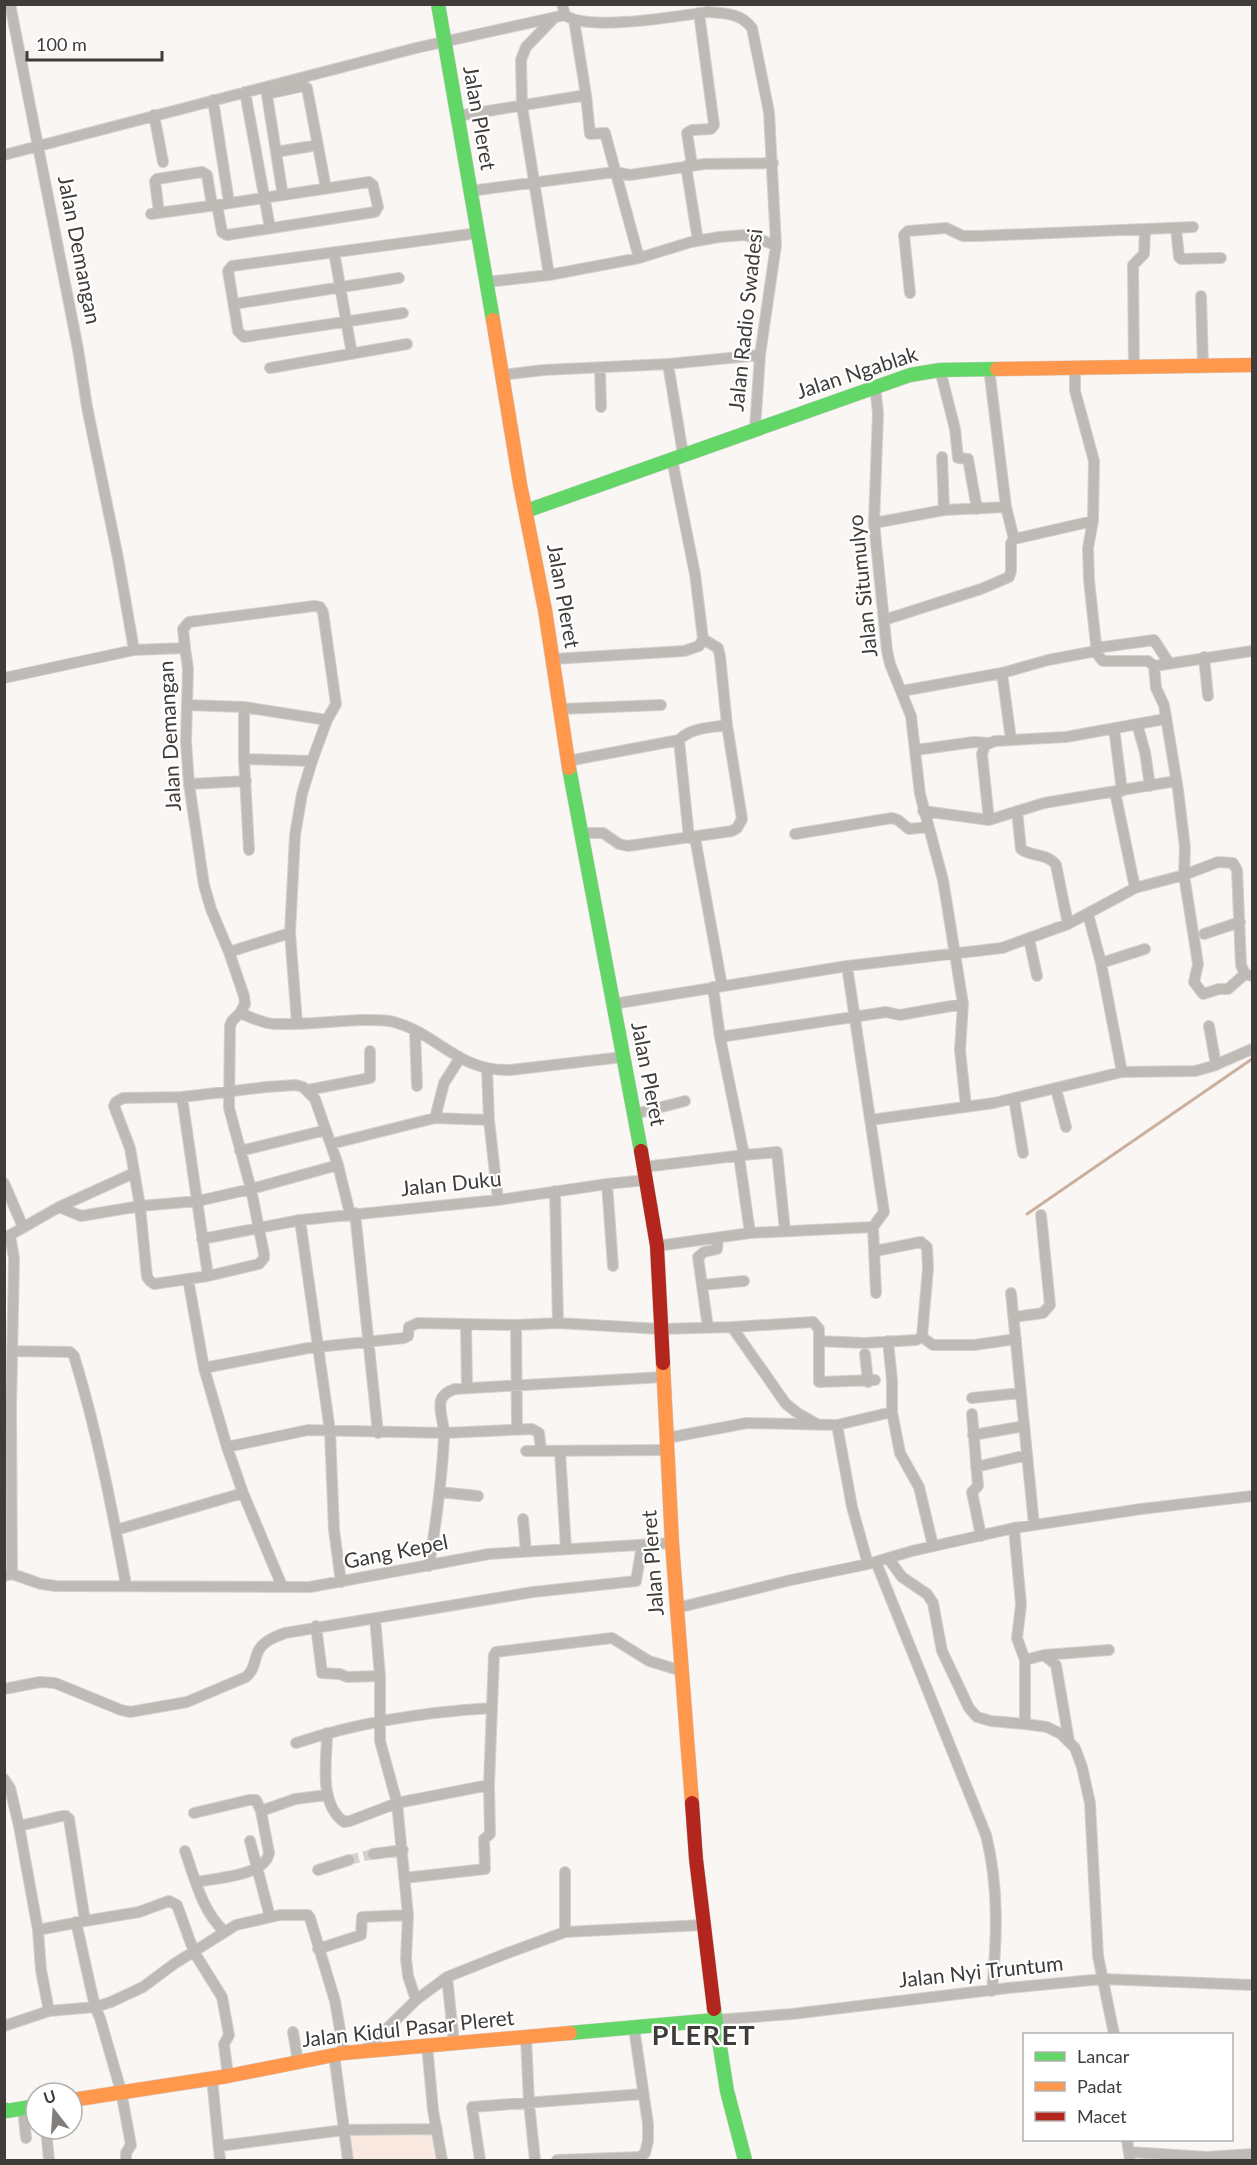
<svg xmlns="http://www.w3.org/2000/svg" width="1257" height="2165" font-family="Lato,sans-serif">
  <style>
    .green { fill: #f9e9e1 }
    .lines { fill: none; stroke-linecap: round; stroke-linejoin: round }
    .stream { stroke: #cbb0a0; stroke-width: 3 }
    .street-tunnel { stroke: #d5d1ce; stroke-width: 10; stroke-dasharray: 10 5; stroke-linecap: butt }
    .street-casing { stroke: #d4d1cf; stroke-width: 12 }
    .fast-casing { stroke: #d4d1cf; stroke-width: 15 }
    .slow-casing { stroke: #d4d1cf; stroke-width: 15 }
    .jam-casing { stroke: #d4d1cf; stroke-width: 15 }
    .street { stroke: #bebab6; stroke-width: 10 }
    .fast { stroke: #63d668; stroke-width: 14 }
    .slow { stroke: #ff974d; stroke-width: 14 }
    .jam { stroke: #b3261e; stroke-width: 14 }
    .labels { text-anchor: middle; stroke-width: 4.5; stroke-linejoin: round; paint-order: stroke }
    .street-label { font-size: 21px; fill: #3f3c3a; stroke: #fff }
    .district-label { font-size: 27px; font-weight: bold; letter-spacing: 1.5px; fill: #3f3c3a; stroke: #fff }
  </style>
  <rect width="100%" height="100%" fill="#faf6f3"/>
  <path class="green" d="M351,2135H432L436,2160H354Z"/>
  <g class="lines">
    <path class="stream" d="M1027,1214L1252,1059"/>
    <path class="street-tunnel" d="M349,1860L373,1854"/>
    <g class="street-casing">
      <path id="street" d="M10,4L78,349L87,407L118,558L134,650L185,648L188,669L186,741L189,784L204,885L211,909L229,952L244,996L245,1004L240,1013C251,1017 263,1024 275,1024C304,1025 333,1021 362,1020C372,1020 384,1019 394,1022C438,1034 459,1072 510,1070L623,1057
        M562,4L565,15C587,32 678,16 708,12C724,13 741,13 752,28L769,112L776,245L760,355L755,429
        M574,20L586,95
        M266,89L282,190
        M245,92L270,228
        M267,94L304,86L307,88L325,183
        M213,100L228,196
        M154,115L163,162
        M457,116L586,95L590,134L605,133L639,258
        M276,152L318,145
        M4,155L416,48L565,15
        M692,165L687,133L692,130L711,129L714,125L699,13
        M686,166L698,241
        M470,191L615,172L630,175L704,164L773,163
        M159,213L155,181L157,179L202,172L207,175L212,205
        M151,214L217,205L222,232L227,235L375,212L378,207L373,185L369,182L217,205
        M1176,228L1179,257L1181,259L1221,258
        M334,252L352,354
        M549,275L522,106L521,60L526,47L553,19
        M487,282L549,275L639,258L691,242L719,237L745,235L776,245
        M910,293L904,235L908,231L946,228L963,236H978L1193,227
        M1201,296L1203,366
        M234,304L399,278
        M403,313L244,337L238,331L228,271L232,266L478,233
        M668,364L683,454
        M1075,367V391L1094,461L1093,521L1088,548L1089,580L1097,654L1103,661H1148L1154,666L1156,688L1164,705L1178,790L1185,848L1184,875L1198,964L1194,982L1203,994L1219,989H1228L1245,974
        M1134,367L1133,265L1144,254L1145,230
        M270,368L407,344
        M600,368L601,407
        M940,370L955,429L958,458L968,459L977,509
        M502,375L544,370L668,364L760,355
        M875,387L878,413L874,523L887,651L890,664L911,716L920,794L943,880L963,1004L960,1050L966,1107
        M942,457L944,510
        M874,523L944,510L1006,507
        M1014,539L1093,521
        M884,620L981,589L1009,577L1011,571V543L1014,539L1006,507L989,368
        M185,648L183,629L189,622L314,606L320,607L323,612L336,704L327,720L312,761L302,794L295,835L290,933L297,1023
        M1096,648L1154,640L1169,663
        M1204,657L1208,696
        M553,659L684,651L699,646L703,639L695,574L672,459
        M1154,666L1252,651
        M1002,673L1011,740
        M4,678L134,650
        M902,691L1002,673L1048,660L1096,651
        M187,705L244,707L327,720
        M244,707V759L249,850
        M560,709L661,705
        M1137,724L1145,752L1150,786
        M1114,728L1122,791
        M679,740L689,838
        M916,750L974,742L989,743
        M244,759L312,761
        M568,761L679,740C691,727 711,728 727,725
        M189,784L246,781
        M1115,792L1135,888
        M923,811L989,820L1044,803L1176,781
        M1017,811L1021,849C1031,857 1048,853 1056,865L1068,924
        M989,820L982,754L985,745L995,741L1066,737L1165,719
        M581,833H603L619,844L628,846L732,831L737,828L742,819L727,725L720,656L718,648L703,639
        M795,834L892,818L898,820L909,829L928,827
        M695,838L722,986
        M1088,914L1101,963L1122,1072
        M1204,934L1240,922
        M1029,939L1037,976
        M229,952L290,933
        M1101,963L1145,949
        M847,966L884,1212L873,1227L876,1293
        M713,987L720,1037L744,1155
        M613,1004L847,966L1002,948L1068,924L1135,888L1184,875L1218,862L1233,863L1237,870L1241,965L1245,974L1252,976
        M1209,1026L1216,1065
        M415,1032L417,1086
        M720,1037L886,1012L900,1015L963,1004
        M487,1069L489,1120L498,1200
        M1056,1089L1066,1127
        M308,1090L370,1078V1051
        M182,1097L208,1276
        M1014,1099L1023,1153
        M635,1114L685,1101
        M435,1118L444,1083L460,1058
        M870,1120L994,1103L1122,1072L1195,1071L1213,1066L1252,1049
        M331,1144L435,1118L489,1120
        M240,1151L326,1130
        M739,1156L750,1233
        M338,1165L251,1189L198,1201L140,1206L130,1148L114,1106L116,1102L123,1098L182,1097L266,1087L296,1085L303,1087L315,1099L338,1165L350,1214
        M644,1167L744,1155L777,1152L785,1231
        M4,1183L23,1227
        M607,1184L613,1266
        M555,1191L558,1323
        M59,1207L81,1216L140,1206L147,1277L150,1281L154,1284L208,1276L259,1264L264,1258V1254L251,1189L229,1108L230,1026L232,1021L240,1013
        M355,1213L378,1433
        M300,1220L330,1431L334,1530L341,1582
        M5,1238L59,1207L134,1173
        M202,1239L300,1220L498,1200L607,1184L646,1180
        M657,1246L750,1233L873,1227
        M188,1279L204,1368L308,1348L404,1338L408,1336L409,1327L418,1323L516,1325
        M702,1285L744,1281
        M1011,1293L1034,1525
        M1014,1317L1043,1313L1050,1305L1041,1215
        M466,1324L467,1388
        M732,1327L786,1404L799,1414L815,1423
        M708,1328L698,1257L704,1252L717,1249L718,1238
        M922,1337L933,1345H974L1016,1339
        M819,1341L864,1343L916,1340L922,1337L928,1268L927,1247L921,1242L875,1251
        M888,1341L892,1380V1412L900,1453L919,1487L933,1546
        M12,1351L70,1352L74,1356C97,1431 112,1508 126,1585
        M865,1354L868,1382
        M204,1368L227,1447L243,1493L282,1586
        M972,1398L1021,1393
        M972,1414L978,1486L972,1492L981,1536
        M517,1429L516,1325L558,1323L661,1329L732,1327L813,1322L819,1329V1382L875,1380
        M973,1435L1024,1426
        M667,1438L747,1423L837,1425
        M227,1447L308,1430L445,1433L532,1429L539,1433L541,1451
        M526,1451L667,1450
        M560,1451L566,1549
        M976,1467L1027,1455
        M440,1492L478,1496
        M523,1519L526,1552
        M1014,1528L1021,1605L1017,1638L1025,1660V1724L1047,1727L1061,1734L1075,1748L1082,1767L1090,1803L1098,1956L1114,2034
        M116,1530L243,1493
        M888,1558L902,1577L927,1594L933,1603L942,1651L969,1708L977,1717L991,1721L1025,1724
        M876,1562L986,1835C999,1887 997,1938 992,1991
        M868,1564L852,1507L837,1425L892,1412
        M429,1566C436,1523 442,1480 444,1437C445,1425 438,1411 441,1400C443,1394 449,1391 455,1389L663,1377
        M12,1574L41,1584L56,1586L310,1587L489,1554L672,1543
        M4,1576L12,1574L11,1408L14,1259L10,1235
        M677,1608L791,1580L868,1564L912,1551L1014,1528L1141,1509L1252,1496
        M375,1618L380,1676V1741L397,1803L408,1915L406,1959L408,1976L416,2000
        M316,1626L322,1673L340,1674L347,1677L380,1676
        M1044,1655L1056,1665L1069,1741
        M1025,1660L1044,1655L1109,1650
        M4,1689L40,1682L55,1683L121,1710L130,1712L187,1702L246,1677C254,1670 254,1663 257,1654C261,1642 274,1637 285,1633L533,1592L636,1581L642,1545
        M327,1733C327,1761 318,1803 344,1822L350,1821L397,1803L489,1785L494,1655L496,1652L612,1638L649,1661L682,1671
        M296,1743C359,1722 425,1712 491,1708
        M4,1779L10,1788L19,1826L38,1930L41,1970L49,2011L4,2026
        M261,1811L295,1799L327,1795
        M194,1813L249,1800H256L261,1811L269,1853C265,1876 216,1878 196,1882
        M19,1826L62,1816H66L69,1819L85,1921L38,1930
        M250,1841L270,1917
        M185,1851C195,1879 202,1911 224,1931
        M373,1854L403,1850
        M318,1870L349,1860
        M565,1872V1932
        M404,1878L485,1869L484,1839L490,1834L489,1785
        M85,1921L139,1912L169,1901L177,1905L194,1952L222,1997L229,2035L224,2044L228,2076
        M76,1922L95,2007L100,2018L121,2091L131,2145L126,2153V2160
        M318,1949L361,1935L362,1917L408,1915
        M447,1977L454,2043
        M49,2011L95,2007L111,2002L143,1987L174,1964L236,1925L280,1915H308L310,1918L335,2001L344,2053
        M715,2020L792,2014L1008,1988L1103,1979L1252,1985
        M293,2032L298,2061
        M526,2037L529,2103L535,2160
        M427,2045L433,2110L442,2160
        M364,2051L416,2000L447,1977L505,1954L565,1932L703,1925
        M334,2054L348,2160
        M212,2078L220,2160
        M23,2108L26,2138
        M46,2129L49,2160
        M1127,2140L1130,2160
        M219,2146L344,2130L437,2129
        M1129,2152L1207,2157V2160
        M1207,2157L1252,2154
        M480,2160L472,2107L643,2094
        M557,2160L640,2157L645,2153L648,2141V2124L634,2028"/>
    </g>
    <g class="fast-casing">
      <path id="fast" d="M438,4L493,320
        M526,511L910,375L940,370L997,369
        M569,768L641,1151
        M714,2009L727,2091L745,2160
        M570,2033L715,2020
        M4,2109L7,2111L36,2106"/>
    </g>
    <g class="slow-casing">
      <path id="slow" d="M493,320L520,484L545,610L569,768
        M997,369L1252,365
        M663,1363L672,1543L692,1803
        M72,2100L228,2076L344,2053L570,2033"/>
    </g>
    <g class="jam-casing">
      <path id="jam" d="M641,1151L657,1246L663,1363
        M692,1803L696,1859L714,2009"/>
    </g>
    <use href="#street" class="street"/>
    <use href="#fast" class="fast"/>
    <use href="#slow" class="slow"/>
    <use href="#jam" class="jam"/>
  </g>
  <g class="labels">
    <g class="street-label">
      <text transform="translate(479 118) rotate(80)" y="7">Jalan Pleret</text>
      <text transform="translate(79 250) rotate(79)" y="7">Jalan Demangan</text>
      <text transform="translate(746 320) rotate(-84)" y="7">Jalan Radio Swadesi</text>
      <text transform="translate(857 373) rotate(-18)" y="7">Jalan Ngablak</text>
      <text transform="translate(863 586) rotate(-96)" y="7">Jalan Situmulyo</text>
      <text transform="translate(563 596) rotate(80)" y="7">Jalan Pleret</text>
      <text transform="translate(170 736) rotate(-93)" y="7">Jalan Demangan</text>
      <text transform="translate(648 1074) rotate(79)" y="7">Jalan Pleret</text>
      <text transform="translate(451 1184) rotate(-6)" y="7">Jalan Duku</text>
      <text transform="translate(396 1552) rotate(-11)" y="7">Gang Kepel</text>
      <text transform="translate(653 1563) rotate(-94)" y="7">Jalan Pleret</text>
      <text transform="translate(981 1972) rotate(-6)" y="7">Jalan Nyi Truntum</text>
      <text transform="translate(408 2029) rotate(-6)" y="7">Jalan Kidul Pasar Pleret</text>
    </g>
    <g class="district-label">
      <text x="704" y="2045">PLERET</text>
    </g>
  </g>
  <rect width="1257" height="2165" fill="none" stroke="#3f3c3a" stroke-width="12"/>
  <rect x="1023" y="2033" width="210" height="108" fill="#ffffff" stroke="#b2b1b0" stroke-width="1.5"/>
  <rect x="1035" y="2052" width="30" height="9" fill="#63d668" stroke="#b2b1b0" stroke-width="1.5"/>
  <text x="1077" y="2063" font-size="18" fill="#3f3c3a">Lancar</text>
  <rect x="1035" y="2082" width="30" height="9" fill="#ff974d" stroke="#b2b1b0" stroke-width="1.5"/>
  <text x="1077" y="2093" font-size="18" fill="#3f3c3a">Padat</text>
  <rect x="1035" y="2112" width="30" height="9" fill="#b3261e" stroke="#b2b1b0" stroke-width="1.5"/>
  <text x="1077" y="2123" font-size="18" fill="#3f3c3a">Macet</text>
  <g transform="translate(54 2111) rotate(343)"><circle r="28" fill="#ffffff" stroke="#b2b1b0" stroke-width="1.5"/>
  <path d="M0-4.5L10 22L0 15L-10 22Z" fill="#807d7b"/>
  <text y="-9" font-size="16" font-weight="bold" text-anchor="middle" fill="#3f3c3a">U</text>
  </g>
  <path d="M27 51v9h135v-9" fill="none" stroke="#3f3c3a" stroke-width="3"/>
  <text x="36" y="51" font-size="18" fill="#3f3c3a" stroke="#ffffff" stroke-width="4.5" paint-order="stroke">100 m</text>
</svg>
